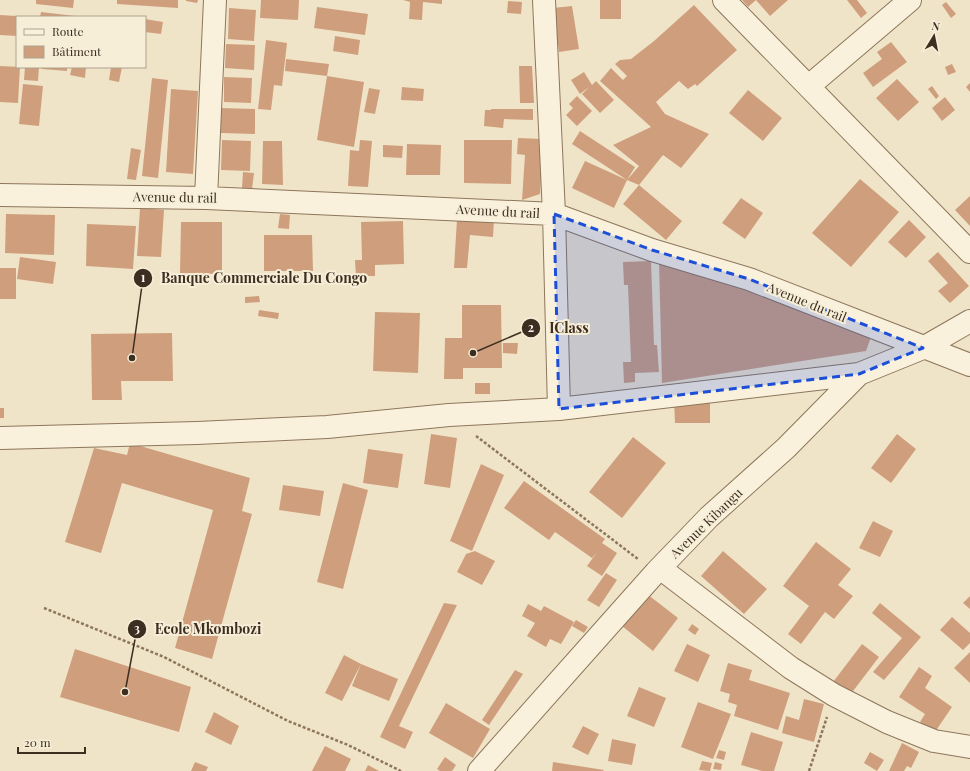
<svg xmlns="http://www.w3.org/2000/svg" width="970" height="771" font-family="'Playfair Display',serif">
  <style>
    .building { fill: #cf9f7d }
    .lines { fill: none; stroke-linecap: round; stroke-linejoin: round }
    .minor-casing { stroke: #8d765c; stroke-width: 24 }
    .path { stroke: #8d765c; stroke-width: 2.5; stroke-dasharray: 3 2; stroke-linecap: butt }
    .minor { stroke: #faf1dc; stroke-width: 22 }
    .marked { fill: #1d4ed8; fill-opacity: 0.2; stroke: #1d4ed8; stroke-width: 3; stroke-dasharray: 8 5; stroke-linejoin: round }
    .labels { text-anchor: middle; stroke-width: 4; stroke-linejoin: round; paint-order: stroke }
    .street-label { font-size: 13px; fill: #3d2e20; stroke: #f7eed8 }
    .leader { fill: none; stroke: #3d2e20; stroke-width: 1.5 }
    .callout-dot { fill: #3d2e20; stroke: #f7eed8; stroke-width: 1.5 }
    .mark-label { font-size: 12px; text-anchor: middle; font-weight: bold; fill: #fff }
    .callout-label { font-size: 14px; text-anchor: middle; font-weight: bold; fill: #3d2e20; stroke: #f7eed8; stroke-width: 4; stroke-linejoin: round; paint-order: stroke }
  </style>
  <rect width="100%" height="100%" fill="#f0e4c8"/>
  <path class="building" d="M36,0H74L73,8L36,4Z
    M117,0H178V8L117,4Z
    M186,0H198L197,3L186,1Z
    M261,0H299L298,20L260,18Z
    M403,0H442V4L423,2L422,20L409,19L410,2Z
    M600,0H621V19H600Z
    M742,0H788L770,16L756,0L748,7Z
    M847,0H857L867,13L861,18Z
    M508,1L522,2L521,14L507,13Z
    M946,2L956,14L951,18L942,5Z
    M694,5L737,50L697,86L695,84L688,89L679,81L656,102L665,114L709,134L681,168L663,155L639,185L682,221L666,240L623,204L639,185L627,180L639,166L613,145L651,127L600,81L611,68L623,80L627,76L615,64L620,60L631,59L654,41Z
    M572,6L579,49L559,52L553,8Z
    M317,7L368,14L365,35L314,28Z
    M229,8L256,10L254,41L228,39Z
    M41,12L75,16L74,17H40Z
    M0,15L17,16V36L0,35Z
    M145,19L163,22L161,34L145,32Z
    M335,36L360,40L358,55L333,51Z
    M266,40L287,43L282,86L274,85L271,110L258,109Z
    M891,42L907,62L873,87L863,73L882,59L877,52Z
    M226,44L255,45L254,70L225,68Z
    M286,59L329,64L327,76L285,71Z
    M952,64L956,72L948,75L945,67Z
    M0,66L20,67L18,103L0,102Z
    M519,66H532L534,103H520Z
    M25,67H39L38,81L24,80Z
    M42,67H67V71L42,69Z
    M72,67H86L85,78L70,75Z
    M111,67H122L119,82L109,80Z
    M584,72L592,85L596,81L614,100L600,113L582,94L589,87L580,94L571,80Z
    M327,76L364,82L354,147L317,140Z
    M224,77L252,78L251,103L224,102Z
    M152,78L168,80L158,178L142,176Z
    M897,79L919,102L898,121L876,98Z
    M970,83V92L966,87Z
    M23,84L43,86L39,126L19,124Z
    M932,86L939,96L936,99L928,89Z
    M402,87L424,89L423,101L401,100Z
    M369,88L380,90L375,114L364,112Z
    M171,89L198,91L193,174L166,172Z
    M748,90L782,118L763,141L729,113Z
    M577,96L592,111L577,126L566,115L573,108L569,104Z
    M945,97L955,110L942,121L932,108Z
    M221,108L255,109V134L221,133Z
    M491,109H533V120L504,119L503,128L484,126L485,110H491Z
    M580,131L635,167L627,180L572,144Z
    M518,138L543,139L540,194L522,200L525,155L517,154Z
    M222,140L251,141L250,171L221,170Z
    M360,140L372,141L368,187L348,186L350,150L359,151Z
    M464,140H512L511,184L464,183Z
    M263,141H282L283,185L262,184Z
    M407,144L441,145L440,175H406Z
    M383,145L403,146L402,158L383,157Z
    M131,148L141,150L136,180L127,179Z
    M585,161L627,180L614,208L572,188Z
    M243,172L254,173L252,189L242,188Z
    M860,179L899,212L851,267L812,233Z
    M970,196V226L955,210Z
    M741,198L763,213L745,239L722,223Z
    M140,208L164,210L161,257L137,256Z
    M6,214L55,215L54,255L5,253Z
    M280,214L290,215L289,229L278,228Z
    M457,219H494L493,237L470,235L467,268H454Z
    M909,220L926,237L906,258L888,242Z
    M403,221L404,264L375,265V276H356L355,260H362L361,222Z
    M181,222H222V274L180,273Z
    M87,224L136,226L133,269L86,266Z
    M264,235H312L313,271H264Z
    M938,252L969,286L950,303L938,291L948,283L928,261Z
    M20,257L56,262L53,284L17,279Z
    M659,260L873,331L866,351L662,383Z
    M651,261L654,345H657L659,372L635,373V382L624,383L623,362H631L628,285H624L623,262Z
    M0,268H16V299H0Z
    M259,296L260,302L245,303V297Z
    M462,305H501L502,368H463V379H444L445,338H462Z
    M259,310L279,313L278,319L258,316Z
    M375,312L420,313L418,373L373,371Z
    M172,333L173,381H121L122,400H92L91,334Z
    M503,343H518L517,354L503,353Z
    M475,383H490V394H475Z
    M710,398V423H675L674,399Z
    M0,408H4V418H0Z
    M431,434L457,438L450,488L424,484Z
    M897,434L916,449L891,483L871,468Z
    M633,437L666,463L622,518L589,492Z
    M130,443L250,478L242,511L252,514L212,659L175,648L213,510L122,483L101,553L65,542L94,448L127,455Z
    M368,449L403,454L398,488L363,483Z
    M481,464L504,475L472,551L450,541Z
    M524,481L605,539L602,543L617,553L602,576L587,566L597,552L592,558L555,532L549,540L504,508Z
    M343,483L368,490L343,589L317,582Z
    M283,485L324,491L320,516L279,510Z
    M873,521L893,531L880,557L859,548Z
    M816,542L851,569L838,585L853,596L834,619L825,612L801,644L788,634L809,606L783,586Z
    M475,551L495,561L482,585L457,572L466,554Z
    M723,551L767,589L744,614L701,576Z
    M606,573L617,580L599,607L587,600Z
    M647,594L678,618L653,651L622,626Z
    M970,596V609L963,603Z
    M444,603L457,605L399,726L413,732L405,749L380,737Z
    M880,603L921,637L884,680L873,672L902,638L872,613Z
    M528,604L541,611L544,606L574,622L561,644L550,639L546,647L527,636L535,623L522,616Z
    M952,617L970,633V643L963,650L940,630Z
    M576,620L588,627L584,633L572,626Z
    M692,624L699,629L695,635L688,630Z
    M687,644L710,655L698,682L674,671Z
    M862,644L879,657L847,699L830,686Z
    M75,649L191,687L179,732L60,697Z
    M970,652V683L954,668Z
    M344,655L361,664L342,701L325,693Z
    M728,663L752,670L749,680L790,693L778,730L734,716L737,705L728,702L730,694L720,691Z
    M361,664L398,679L389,701L352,686Z
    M919,667L932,676L925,688L952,707L935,732L920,722L925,714L899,697Z
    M515,670L523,674L489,725L482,720Z
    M639,687L666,698L654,727L627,716Z
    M804,699L824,704L814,742L782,733L786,716L799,720Z
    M698,702L731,714L713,759L681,747Z
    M446,703L490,729L473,758L429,733Z
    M214,712L239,726L231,745L205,732Z
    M583,726L599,734L588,755L572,747Z
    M751,732L783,742L774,771H762L741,765Z
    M612,739L636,744L632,765L608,761Z
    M902,743L919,752L911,768L907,766L904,771H889Z
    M325,746L351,759L345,771H312Z
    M719,750L726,752L724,760L716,758Z
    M870,752L884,760L877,771L864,763Z
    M445,757L456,765L452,771H440L437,769Z
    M702,761L712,763L710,771L699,770Z
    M195,762L208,767L206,771H191Z
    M553,762L604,770L603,771H552Z
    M715,762L722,764L721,770L713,769Z
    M368,765L379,771H365Z"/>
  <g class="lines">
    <g class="minor-casing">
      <path id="minor" d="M544,0L554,214L559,409
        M724,0L970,252
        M809,86L910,0
        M0,195L206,198L554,214L652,250L749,279L970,365
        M206,198L215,0
        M0,438L197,433L327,427L449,415L559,409L859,374
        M660,568L791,668L834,695L887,722L934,741L970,747
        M479,771L656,572L709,517L786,448L859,374L923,348L970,321"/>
    </g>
    <path class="path" d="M476,436L638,559
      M44,608L164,657L288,721L348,745L401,771
      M809,771L827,717"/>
    <use href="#minor" class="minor"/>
  </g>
  <path class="marked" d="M554,214L652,250L749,279L923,348L859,374L559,409Z"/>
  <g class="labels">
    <g class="street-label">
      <text transform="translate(175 197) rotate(1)" y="5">Avenue du rail</text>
      <text transform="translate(498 211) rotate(3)" y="5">Avenue du rail</text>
      <text transform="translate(807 302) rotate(22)" y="5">Avenue du rail</text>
      <text transform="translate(706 523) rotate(-44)" y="5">Avenue Kibangu</text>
    </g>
  </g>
  <path class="leader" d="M132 358L143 278M473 353L531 328M125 692L137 629"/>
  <g class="callout-dot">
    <circle cx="132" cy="358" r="4"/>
    <circle cx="473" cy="353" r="4"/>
    <circle cx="125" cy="692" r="4"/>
    <circle cx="143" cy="278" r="10"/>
    <circle cx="531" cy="328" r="10"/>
    <circle cx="137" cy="629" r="10"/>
  </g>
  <g class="mark-label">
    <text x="143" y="282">1</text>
    <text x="531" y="332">2</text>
    <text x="137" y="633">3</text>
  </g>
  <g class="callout-label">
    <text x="264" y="283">Banque Commerciale Du Congo</text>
    <text x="569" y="333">IClass</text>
    <text x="208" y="634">Ecole Mkombozi</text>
  </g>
  <rect x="16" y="16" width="130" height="52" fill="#f7eed8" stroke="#ada18e"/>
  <rect x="24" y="29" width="20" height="6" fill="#faf1dc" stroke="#ada18e"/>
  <text x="52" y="36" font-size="12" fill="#3d2e20">Route</text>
  <rect x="24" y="46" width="20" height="12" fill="#cf9f7d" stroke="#ada18e"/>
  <text x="52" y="56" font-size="12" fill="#3d2e20">Bâtiment</text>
  <g transform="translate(934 36) rotate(10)" stroke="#f7eed8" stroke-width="3" paint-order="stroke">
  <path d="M0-3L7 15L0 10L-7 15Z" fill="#3d2e20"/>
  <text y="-6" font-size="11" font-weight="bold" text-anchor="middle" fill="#3d2e20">N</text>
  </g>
  <path d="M18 747v6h67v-6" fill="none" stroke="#3d2e20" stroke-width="2"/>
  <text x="24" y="747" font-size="12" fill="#3d2e20" stroke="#f7eed8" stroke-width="3" paint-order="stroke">20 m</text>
</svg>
